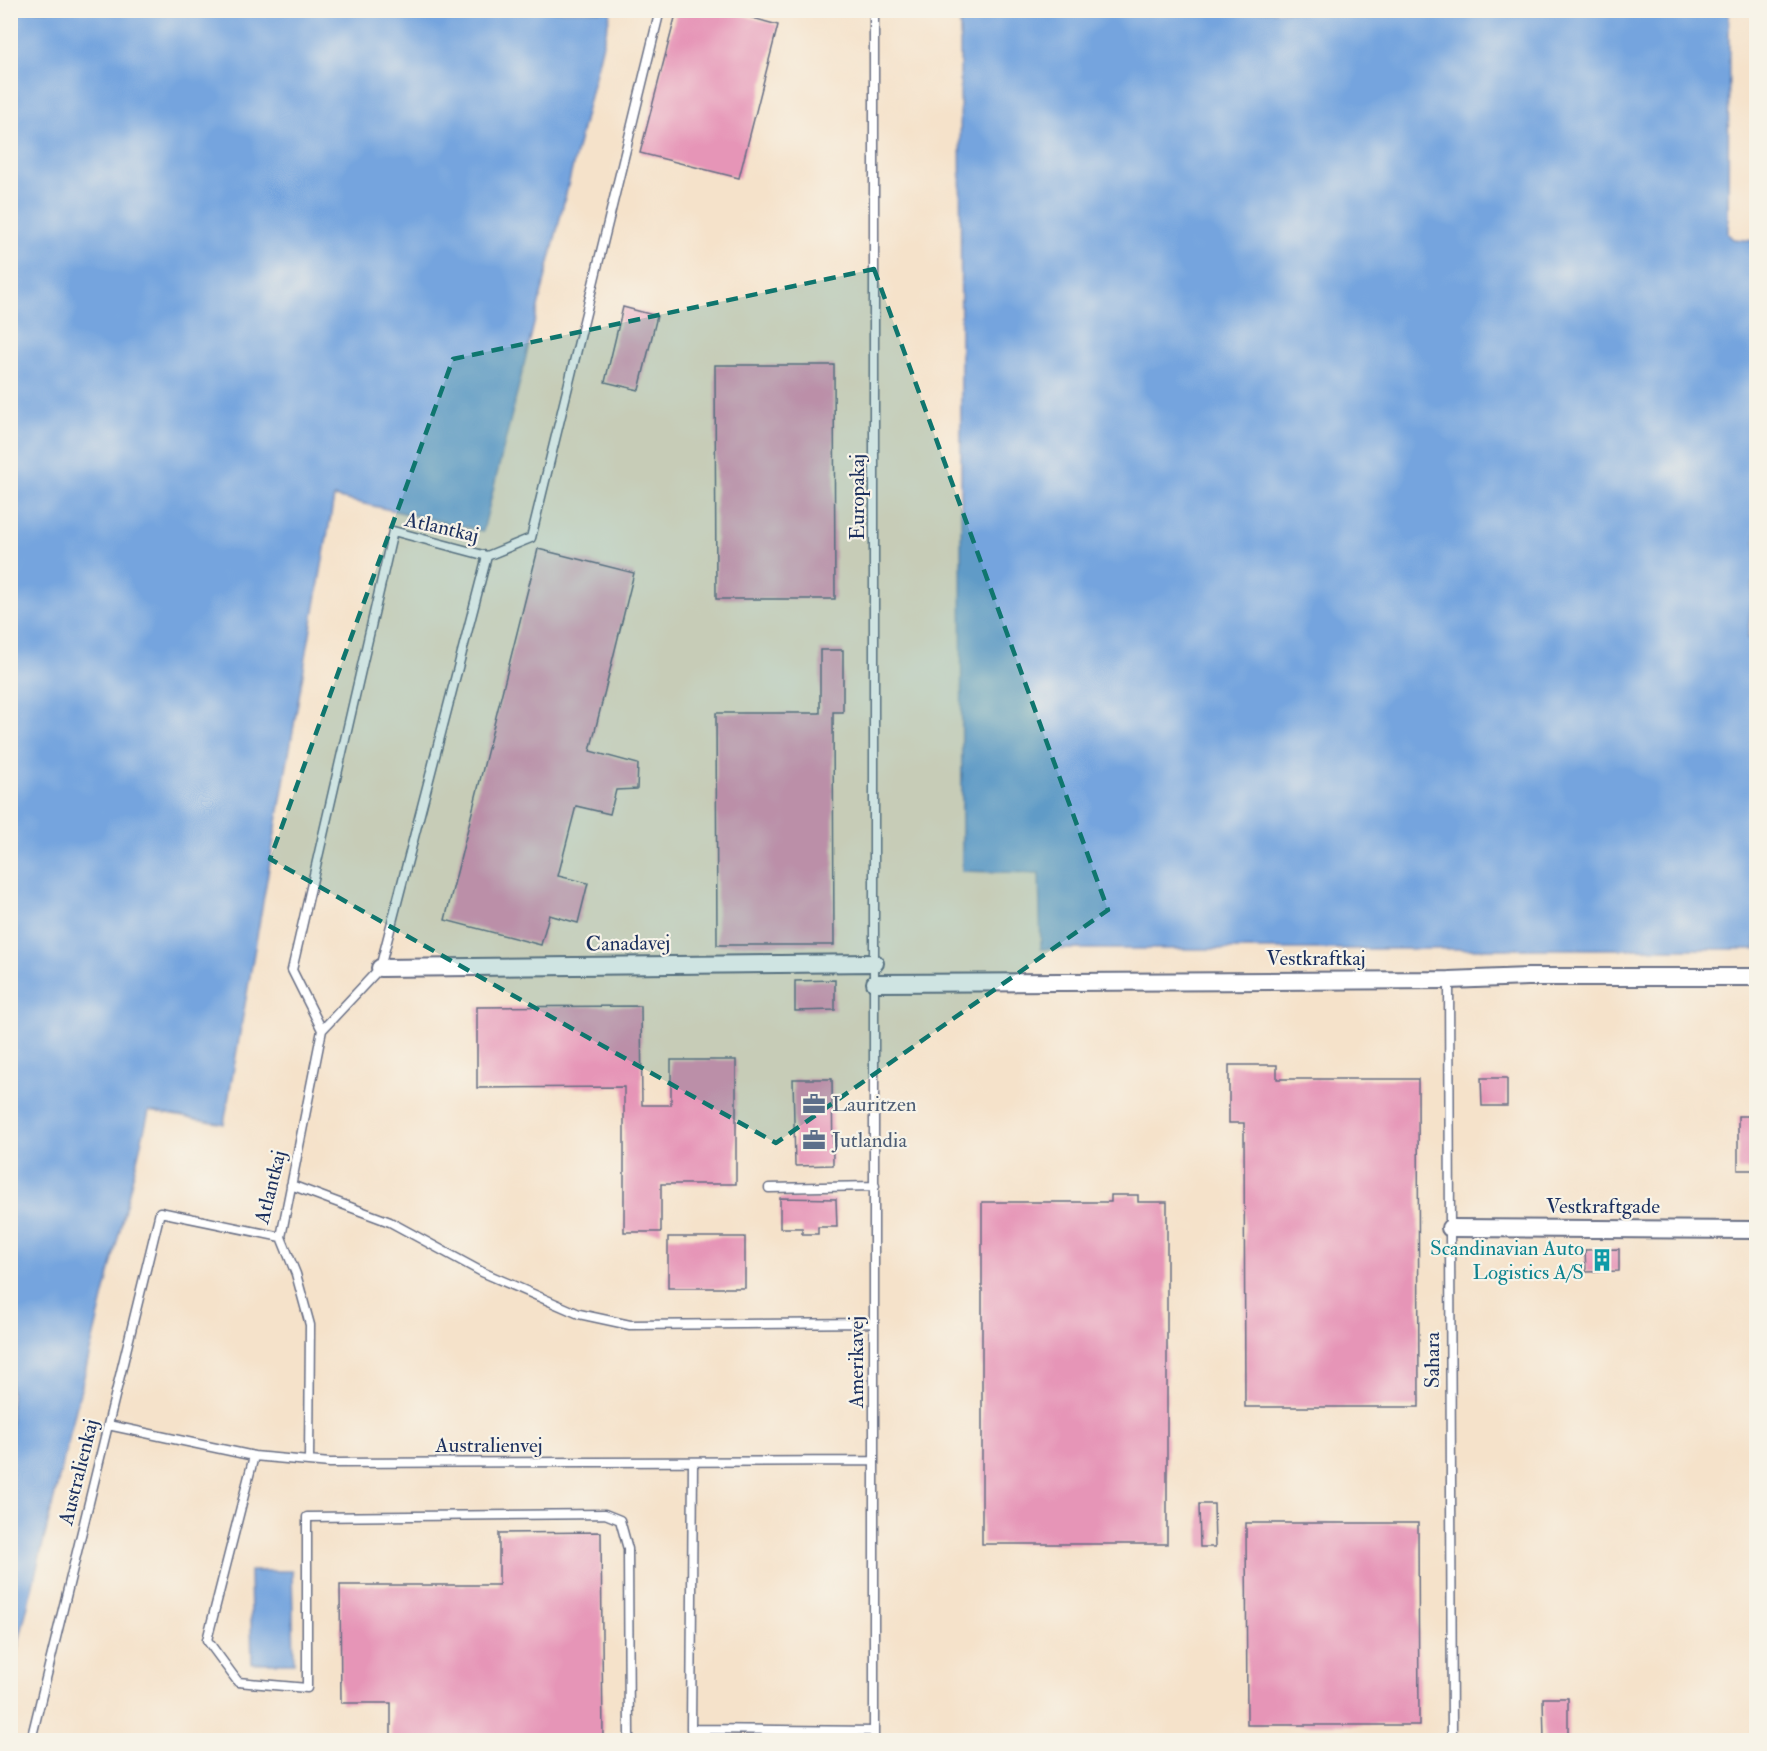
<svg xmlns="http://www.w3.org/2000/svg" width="1767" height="1751" font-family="'IM FELL Double Pica',serif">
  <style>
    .water { fill: #75a4de; stroke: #486a9e; stroke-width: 1.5 }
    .building { fill: #e695b7 }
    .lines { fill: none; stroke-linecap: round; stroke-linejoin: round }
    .lane-casing { stroke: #676e84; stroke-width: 11 }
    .street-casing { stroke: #676e84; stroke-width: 20 }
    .lane { stroke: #fff; stroke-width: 8 }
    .street { stroke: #fff; stroke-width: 16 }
    .marked { fill: #0f766e; fill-opacity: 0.2; stroke: #0f766e; stroke-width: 4.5; stroke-dasharray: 12 8; stroke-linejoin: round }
    .labels { text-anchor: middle; stroke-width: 4.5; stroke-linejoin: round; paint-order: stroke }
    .street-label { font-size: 21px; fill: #1b2f5e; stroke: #f7f3e8 }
    .service-label { font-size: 21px; fill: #4e5e75; stroke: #f7f3e8; text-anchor: start }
    .culture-label { font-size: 21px; fill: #0d838f; stroke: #f7f3e8; text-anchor: end }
  </style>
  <rect width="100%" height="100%" fill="#f7f3e8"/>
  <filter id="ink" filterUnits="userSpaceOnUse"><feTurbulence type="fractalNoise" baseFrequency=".0167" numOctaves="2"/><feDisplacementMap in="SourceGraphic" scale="12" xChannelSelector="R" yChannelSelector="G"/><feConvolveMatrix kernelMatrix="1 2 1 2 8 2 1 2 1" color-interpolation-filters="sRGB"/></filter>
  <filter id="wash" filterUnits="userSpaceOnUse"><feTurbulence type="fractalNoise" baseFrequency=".008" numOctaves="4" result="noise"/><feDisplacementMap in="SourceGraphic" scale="24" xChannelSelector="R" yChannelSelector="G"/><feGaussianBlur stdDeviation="1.35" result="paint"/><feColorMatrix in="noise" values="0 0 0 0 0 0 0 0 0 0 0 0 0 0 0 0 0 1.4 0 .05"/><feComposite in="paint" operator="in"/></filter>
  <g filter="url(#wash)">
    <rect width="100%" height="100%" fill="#f5e2ca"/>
    <path class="water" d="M11,10L611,11L483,531L334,497L224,1124L149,1111L11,1674Z
      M960,11H1729L1728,234L1733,239L1756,241V556L1748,638H1756V949H1041L1039,873L962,871Z
      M250,1571H292L294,1663H252Z"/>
    <g id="blocks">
      <path class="building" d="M677,10H723L778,25L739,178L640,153Z
        M623,307L657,316L639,390L605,382Z
        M715,365H834L835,599H716Z
        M538,549L634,573L590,751L638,764L637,789L616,790L610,814L576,806L558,876L588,883L578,923L549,915L541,945L445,920Z
        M820,650H843V712H833L834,945H717L716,713H820Z
        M835,980V1010L795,1011V981Z
        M641,1006L642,1105H671V1060H736V1184H661V1232H624V1087L477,1088V1007Z
        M1229,1065H1277V1079H1418L1419,1407H1245L1244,1123H1229Z
        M1481,1078H1507V1106H1482Z
        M793,1079H832L833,1165L795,1166Z
        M1738,1116H1756V1170H1738Z
        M1111,1195H1138V1202H1167V1544H982V1202H1111Z
        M780,1198L836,1199L837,1227H818V1234H802V1228H780Z
        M668,1237H745V1288H668Z
        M1619,1249V1271L1586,1272L1585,1250Z
        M1199,1504H1214L1215,1547H1200Z
        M1246,1523H1418L1419,1725H1247Z
        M601,1532L603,1740H391V1703H341L340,1585H499V1533Z
        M1543,1698H1568V1740H1544Z"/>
    </g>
  </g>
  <g filter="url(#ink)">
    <use href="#blocks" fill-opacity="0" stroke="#676e84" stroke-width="1.5"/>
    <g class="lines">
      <g class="lane-casing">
        <path id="lane" d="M874,10V1740
          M487,556L531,538L660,10
          M1449,980L1452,1740
          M291,1185L390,1222L482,1272L579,1314L630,1325L874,1323
          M769,1188L875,1186
          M281,1237L296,1274L310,1325L309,1461
          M108,1425L254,1456L330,1463L874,1461
          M254,1456L207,1640L238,1682L307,1688V1517L605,1514L620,1520L628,1549L629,1740
          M693,1462L691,1729L874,1731
          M31,1740L160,1212L281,1237L322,1030L292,970L393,531L487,556L380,968L322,1030"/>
      </g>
      <g class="street-casing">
        <path id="street" d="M380,968L875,963
          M875,983L1449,980L1528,977H1756
          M1450,1228L1756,1230"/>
      </g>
      <use href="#lane" class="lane"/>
      <use href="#street" class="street"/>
    </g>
  </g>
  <path class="marked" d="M874,269L1108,910L776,1143L270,859L453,359Z"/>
  <defs>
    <g id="office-bare" transform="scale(1.8)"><path d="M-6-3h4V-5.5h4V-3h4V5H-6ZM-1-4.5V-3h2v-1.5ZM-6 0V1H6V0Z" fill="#5c6f8a" stroke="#f7f3e8" stroke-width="2.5" paint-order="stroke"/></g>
    <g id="building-bare" transform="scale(1.8)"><path d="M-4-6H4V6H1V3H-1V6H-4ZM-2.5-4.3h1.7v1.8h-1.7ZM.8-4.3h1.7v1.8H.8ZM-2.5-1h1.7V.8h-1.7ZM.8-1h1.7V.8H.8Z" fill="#0f9aa8" stroke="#f7f3e8" stroke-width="2.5" paint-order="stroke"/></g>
  </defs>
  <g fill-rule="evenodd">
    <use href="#office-bare" x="814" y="1104"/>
    <use href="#office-bare" x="814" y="1140"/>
    <use href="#building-bare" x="1602" y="1260"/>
  </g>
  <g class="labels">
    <g class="street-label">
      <text transform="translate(857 497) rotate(-90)" y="7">Europakaj</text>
      <text transform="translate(442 527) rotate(13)" y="7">Atlantkaj</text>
      <text transform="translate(628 943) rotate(-1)" y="7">Canadavej</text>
      <text x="1316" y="965">Vestkraftkaj</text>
      <text transform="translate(270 1187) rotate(-76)" y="7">Atlantkaj</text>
      <text x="1603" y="1213">Vestkraftgade</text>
      <text transform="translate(1432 1360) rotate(-90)" y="7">Sahara</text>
      <text transform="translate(856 1362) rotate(-90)" y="7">Amerikavej</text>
      <text x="489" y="1452">Australienvej</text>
      <text transform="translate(78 1472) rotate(-76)" y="7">Australienkaj</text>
    </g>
    <g class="service-label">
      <text x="832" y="1111">Lauritzen</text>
      <text x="832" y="1147">Jutlandia</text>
    </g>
    <g class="culture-label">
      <text x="1584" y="1255">Scandinavian Auto<tspan x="1584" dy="24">Logistics A/S</tspan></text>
    </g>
  </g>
  <rect width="1767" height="1751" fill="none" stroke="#f7f3e8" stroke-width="36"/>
</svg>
